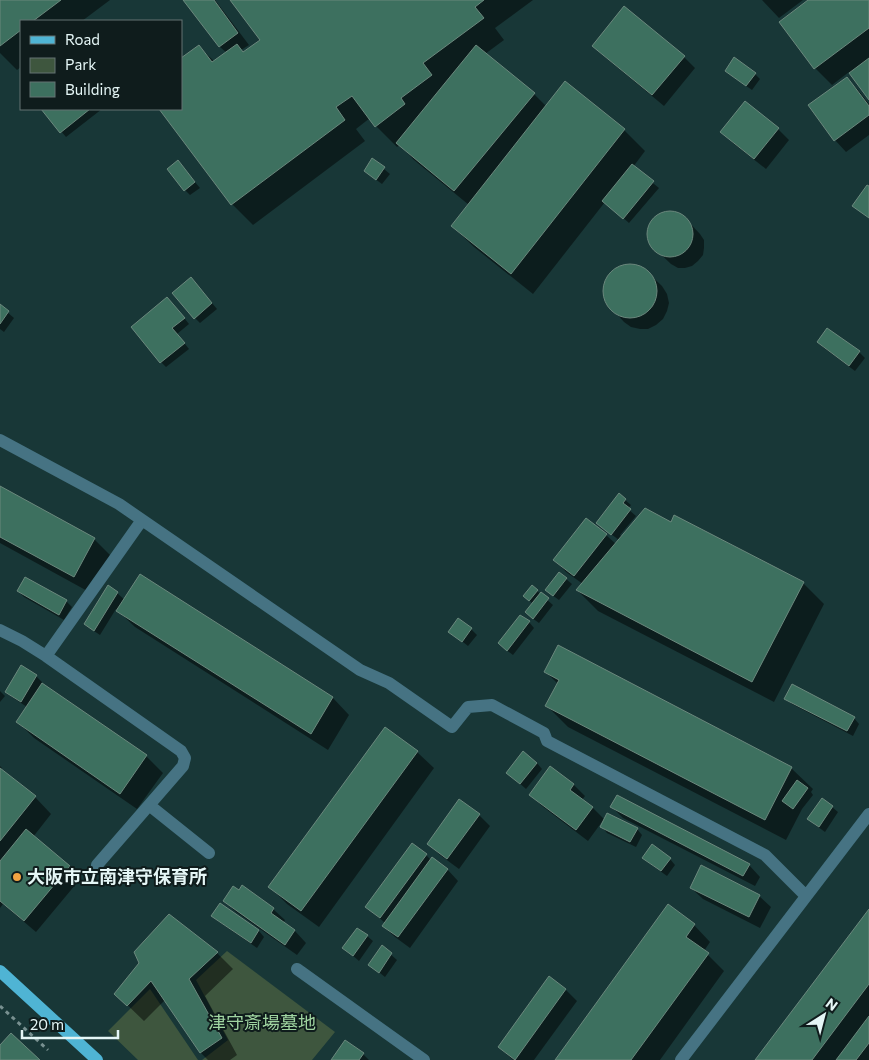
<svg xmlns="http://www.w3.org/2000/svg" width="869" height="1060" font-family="Commissioner,'Noto Sans JP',sans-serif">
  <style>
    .green { fill: #3e563e }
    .shadow { fill: #0007 }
    .building { fill: #3d705f; stroke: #6b887d }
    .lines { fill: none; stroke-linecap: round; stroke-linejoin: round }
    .path { stroke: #789090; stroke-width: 3; stroke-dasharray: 4 4; stroke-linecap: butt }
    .minor { stroke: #467383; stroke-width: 12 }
    .major { stroke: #4fb4d4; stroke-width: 12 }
    .poi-dot { fill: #f3a442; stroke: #0f1c1c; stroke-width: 2 }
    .labels { text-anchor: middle; stroke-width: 4; stroke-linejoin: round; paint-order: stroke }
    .poi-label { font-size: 18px; font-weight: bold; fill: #e5f6f6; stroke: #0f1c1c; text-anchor: start }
    .park-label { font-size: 18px; fill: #a0d5a1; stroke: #0f1c1c }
  </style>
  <rect width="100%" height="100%" fill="#183737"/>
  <path class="green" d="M227,951L335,1032L312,1060H202L228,1040L196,980Z
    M150,989L198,1060H138L108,1031Z"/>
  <path class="shadow" d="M0,0H110L82,21H21V67L17,70L0,53Z
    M185,0H215L249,45L241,50L244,53L262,40L232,0H533L495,28L504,40L485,54L534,94L547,107L565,83L624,130L645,151L633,167L659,188L629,223L605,202L533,294L474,247L452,226L469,205L414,160L400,145L397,147L376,126L370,118L356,129L365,141L253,225L232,204L160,109H181L199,47L215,62L227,53L220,47Z
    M762,0H803L779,18Z
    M811,0H869V98L849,72L832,85L815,68Z
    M593,46L684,57L695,68L664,106L605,57Z
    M726,71L755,74L760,79L752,90L732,76Z
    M846,78L858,90L869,104V135L846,152L835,140Z
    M42,109H102L66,137Z
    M778,129L789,140L766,169L733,143L722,132Z
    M373,160L390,174L382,184L371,176Z
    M178,162L200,188L190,195L185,190Z
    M670,212L677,213L683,216L700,234L704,240V248L703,255L698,261L692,266L685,268H678L671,264L653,247L650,241L648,234L650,228L653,221L657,216Z
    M627,264L636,265L644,269L662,286L667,294L669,303L667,311L663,319L656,325L648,329H640L631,327L624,322L607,303L604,295V286L607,278L612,271L619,267Z
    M196,284L217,309L200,323L195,318Z
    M173,304L189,324L177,334L189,349L166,367L161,362Z
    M0,306L14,318L4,332L0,329Z
    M827,330L859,352L865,358L855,371L824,348L818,342Z
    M0,487L94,539L111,556L91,593L0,543Z
    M625,500L631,505L628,509L636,516L620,535L622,537L672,523L803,583L824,604L774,702L598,611L577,590L583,584L566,572L555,560L606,535L616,544L619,540L603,528Z
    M140,576L333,698L349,715L328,750L135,627L116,609L100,635L91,629L86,624L117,593L125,600Z
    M566,579L572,584L559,600L552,595Z
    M18,591L66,601L72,607L64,620L24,597Z
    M537,591L553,605L539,623L532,618L533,604L525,596Z
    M529,622L534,628L513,655L505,649Z
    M471,629L477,635L468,646L449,631Z
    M22,667L36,676L42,682L41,684L146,756L163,773L137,809L34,738L17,721L27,707L12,697L6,692Z
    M545,671L791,768L813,789L811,792L813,795L802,809L786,840L568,727L547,706L558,684Z
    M0,691L5,696L0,702Z
    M786,698L854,718L859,724L853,736L792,704Z
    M417,752L434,768L319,927L287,904L270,887Z
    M537,763L542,769L526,789L508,773Z
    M0,766L2,768L0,770L35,797L51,814L33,837L69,867L81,878L36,932L3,904L0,908Z
    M550,768L574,785L585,796L582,800L593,808L604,819L588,841L542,806L531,795Z
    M612,807L749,865L760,877L755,886L623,818Z
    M832,807L838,812L825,832L814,824L809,819Z
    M479,815L490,826L459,869L440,855L429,844Z
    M602,827L637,829L642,835L636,847L607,833Z
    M426,855L431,860L447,869L458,881L410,948L395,937L383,926L385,923L367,907Z
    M644,858L670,859L675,865L667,876L649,863Z
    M691,888L759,896L771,907L760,928L703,899Z
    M224,901L273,909L285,920L283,923L295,931L306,943L297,955L236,912Z
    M221,905L259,931L264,937L257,948L218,921L213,916Z
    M869,911V1060H757Z
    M694,925L710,942L704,951L724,971L660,1060H556Z
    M367,936L373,941L359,961L344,948Z
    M382,947L397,960L385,977L370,965Z
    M217,953L233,969L205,996L237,1055L230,1060H208L201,1053L165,1000L144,1021L116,994Z
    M549,978L566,990L577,1001L534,1060H513L499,1047Z
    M346,1041L363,1054L369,1060H332Z"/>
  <path class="building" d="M0,0H61L33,21H21V30L0,46Z
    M183,0H214L238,33L219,47Z
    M230,0H484L475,7L484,18L423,63L432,75L401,98L405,104L375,127L352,96L336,107L345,120L231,205L159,109H181V58L199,45L212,62L237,44L243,52L260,40Z
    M808,0H869V28L814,69L779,22Z
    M624,6L685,56L652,95L592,46Z
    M476,45L535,93L454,191L396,143Z
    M734,57L756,73L746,86L725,71Z
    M869,58V100L849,73Z
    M847,77L869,106V115L834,141L808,105Z
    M565,81L625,129L511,274L451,226Z
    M745,101L779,128L754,159L720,132Z
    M41,109H90L60,133Z
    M372,158L385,167L376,180L364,171Z
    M178,160L195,182L184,191L167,169Z
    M632,164L654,181L623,219L602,201Z
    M867,185L869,186V218L852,206Z
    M647 234a23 23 0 1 1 46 0a23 23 0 1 1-46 0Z
    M603 291a27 27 0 1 1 54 0a27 27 0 1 1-54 0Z
    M191,277L212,303L194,319L172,293Z
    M167,297L185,318L172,328L185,343L160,363L131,327Z
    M0,304L9,311L0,324Z
    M827,328L860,351L849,366L817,342Z
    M0,486L95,538L74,577L0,537Z
    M619,493L626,499L623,503L631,509L611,535L596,523Z
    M645,508L671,522L674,515L804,582L752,682L576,590Z
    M586,518L607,534L574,576L553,560Z
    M559,572L567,578L553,596L545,590Z
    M140,574L333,697L311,734L116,611Z
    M25,577L67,600L59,615L17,591Z
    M108,585L118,592L94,631L84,624Z
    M532,585L538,590L529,601L523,596Z
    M541,592L549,598L533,619L525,612Z
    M520,615L530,621L507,651L498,643Z
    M458,618L472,628L462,642L448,632Z
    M558,645L792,767L765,820L545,706L559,680L544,672Z
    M21,665L37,675L21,702L5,692Z
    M42,683L147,755L120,794L16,722Z
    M792,684L855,717L847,731L784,699Z
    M385,727L418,751L301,911L268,887Z
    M523,751L537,763L520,784L506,773Z
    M550,766L574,784L570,790L593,807L576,830L529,795Z
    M0,768L36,796L0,841Z
    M797,780L808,788L793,809L782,801Z
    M617,795L750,864L743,876L610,807Z
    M822,798L833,806L819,827L807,819Z
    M459,799L480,814L447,859L427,844Z
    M607,813L638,828L630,842L600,827Z
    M26,829L70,866L24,921L0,901V861Z
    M412,843L427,854L380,918L365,907Z
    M652,844L671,858L661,871L642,858Z
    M432,857L448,869L398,937L382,926Z
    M701,865L760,895L749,917L690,888Z
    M242,885L274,908L271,913L295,930L285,945L223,901L233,886L239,890Z
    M220,903L259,930L251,943L211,916Z
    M668,904L695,924L686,937L709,953L631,1060H555Z
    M869,909V984L812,1060H755Z
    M169,914L218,952L189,979L222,1038L200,1053L151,981L127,1006L114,994L139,963L134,952Z
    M357,928L368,935L353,956L342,948Z
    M382,945L392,953L379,973L368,965Z
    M549,976L566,989L515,1060L498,1047Z
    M869,1016V1043L856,1060H836Z
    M11,1033L40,1060H0V1045Z
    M345,1040L364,1053L359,1060H331Z"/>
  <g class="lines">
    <path class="path" d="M0,1006L48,1050"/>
    <path class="minor" d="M0,440L119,504L360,670L389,683L452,727L468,707L492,705L544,733L547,741L765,855L806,896
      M0,630L22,641L46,656L142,520
      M46,656L181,751L185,758L183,766L97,865
      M149,805L209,853
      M297,969L424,1060
      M681,1060L869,814"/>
    <path class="major" d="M0,971L97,1060"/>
  </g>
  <circle class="poi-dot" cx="17" cy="877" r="5"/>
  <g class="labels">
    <g class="poi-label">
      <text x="27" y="883">大阪市立南津守保育所</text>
    </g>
    <g class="park-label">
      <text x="262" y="1029">津守斎場墓地</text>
    </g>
  </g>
  <rect x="20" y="20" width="162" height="90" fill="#0f1c1c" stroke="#657373"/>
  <rect x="30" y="36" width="25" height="8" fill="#4fb4d4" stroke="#657373"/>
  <text x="65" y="45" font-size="15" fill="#e5f6f6">Road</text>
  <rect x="30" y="58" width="25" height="15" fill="#3e563e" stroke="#657373"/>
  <text x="65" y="70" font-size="15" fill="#e5f6f6">Park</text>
  <rect x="30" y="82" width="25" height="15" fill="#3d705f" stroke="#657373"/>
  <text x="65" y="95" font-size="15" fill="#e5f6f6">Building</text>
  <g transform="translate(824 1015) rotate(36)" stroke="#0f1c1c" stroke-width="4" paint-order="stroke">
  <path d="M0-4L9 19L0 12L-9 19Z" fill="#e5f6f6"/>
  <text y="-8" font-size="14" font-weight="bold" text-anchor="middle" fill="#e5f6f6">N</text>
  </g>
  <path d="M22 1030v8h96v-8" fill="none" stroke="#e5f6f6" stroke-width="2.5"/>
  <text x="30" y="1030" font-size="15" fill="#e5f6f6" stroke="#0f1c1c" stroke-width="4" paint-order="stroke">20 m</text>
</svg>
